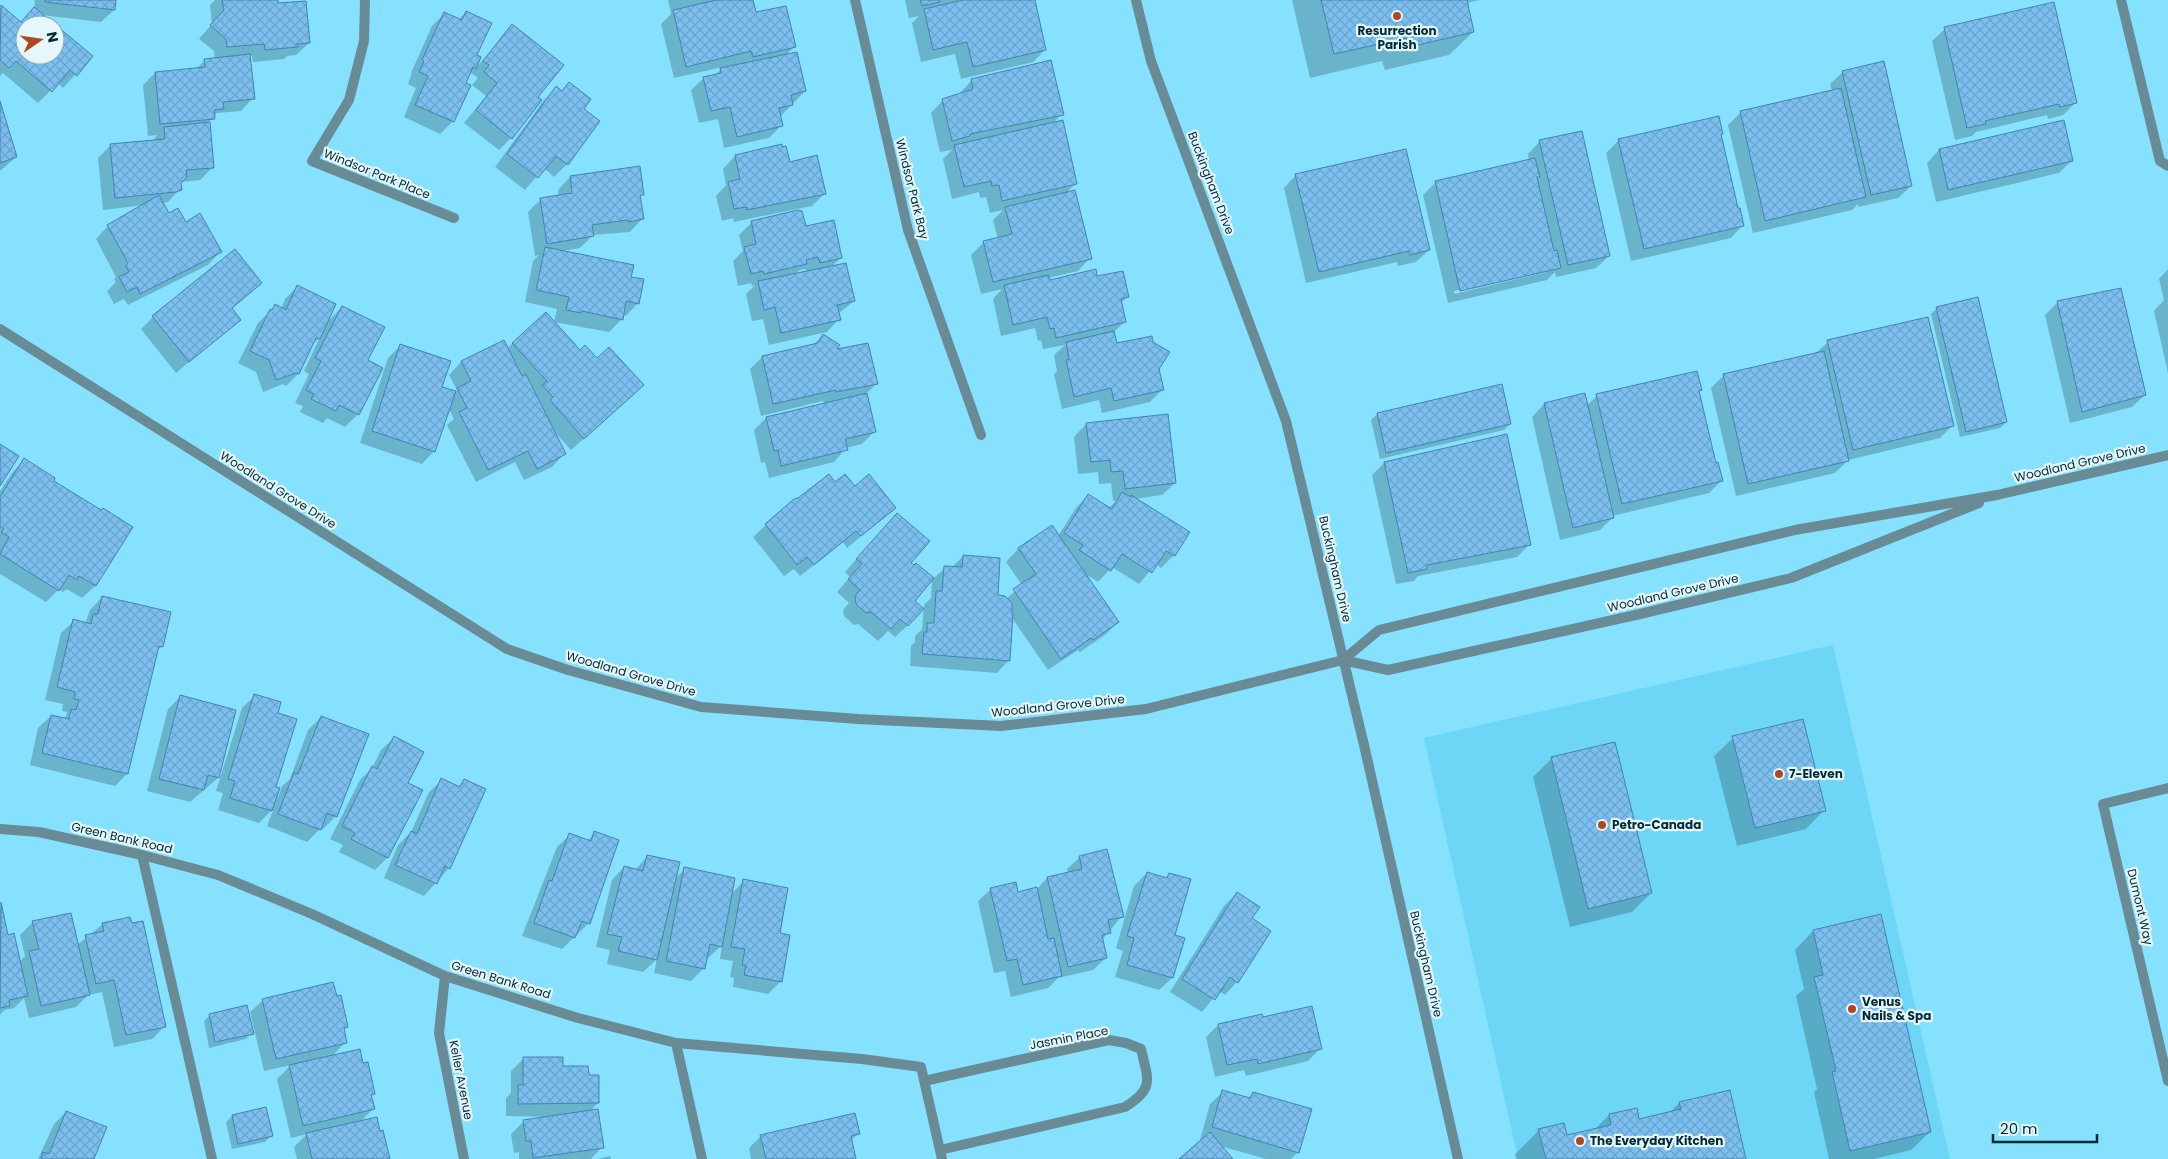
<svg xmlns="http://www.w3.org/2000/svg" width="2168" height="1159" font-family="Poppins,sans-serif">
  <style>
    .built { fill: #6dd6f6 }
    .shadow { fill: #0003; fill-rule: evenodd }
    .building { fill: url(#building-cross-hatch); stroke: #4184b0; fill-rule: evenodd }
    .lines { fill: none; stroke-linecap: round; stroke-linejoin: round }
    .service { stroke: #698b96; stroke-width: 10 }
    .minor { stroke: #698b96; stroke-width: 10 }
    .tertiary { stroke: #698b96; stroke-width: 10 }
    .poi-dot { fill: #ae481e; stroke: #e5f6fc; stroke-width: 2 }
    .labels { text-anchor: middle; stroke-width: 4.5; stroke-linejoin: round; paint-order: stroke }
    .poi-label { font-size: 12px; font-weight: bold; fill: #012b36; stroke: #e5f6fc; text-anchor: start }
    .street-label { font-size: 12px; fill: #012b36; stroke: #e5f6fc }
  </style>
  <defs>
    <pattern id="building-cross-hatch" width="8" height="8" patternUnits="userSpaceOnUse" patternTransform="scale(1.25)"><rect width="8" height="8" fill="#7cbfef"/><path d="M0 0l8 8M0 8l8-8" fill="none" stroke="#69a4ce"/></pattern>
  </defs>
  <rect width="100%" height="100%" fill="#85e1fe"/>
  <path class="built" d="M1833,645L1950,1159H1518L1424,738Z"/>
  <path class="shadow" d="M35,0H115L114,10L101,22L42,15L54,25H25V55H55V26L92,56L63,88L58,83L38,103L3,73L0,76V8L20,23L34,9Z
    M215,0H276L277,5L309,43L296,55L287,56L284,59L253,62L252,56H249L253,98L241,111L217,113L208,123L213,167L200,180L181,182L180,189L168,202L162,203L168,215L185,223L220,252L208,265L128,305L124,299L114,304L107,291L116,282L114,279L116,277L96,239L108,226L145,205L103,210L98,158L110,146L152,142L157,135L148,136L143,85L155,73L196,69L205,60L215,59L214,51L199,39L212,24L210,5Z
    M668,0H752L755,14L795,46L786,55L805,91L780,117L782,125L769,138L724,148L718,119L699,123L691,90L704,78L715,75L723,67L674,78L661,24L671,14Z
    M905,0H1034L1045,50L1033,62L961,79L955,54L921,62L912,23L919,16L909,18Z
    M1292,0H1480L1466,3L1473,32L1449,55L1385,70L1382,61L1310,78Z
    M466,12L476,56L480,57L474,70L513,26L536,98L511,138L499,150L464,123L486,96L472,85L478,78L470,72L453,121L440,134L404,117L416,88L408,84L412,73H411L432,26L444,14L458,20Z
    M1945,29L2075,103L2063,115L2048,119L2047,115L1976,132L1972,136L1955,140L1932,41Z
    M1843,72L1911,186L1898,198L1858,207V204L1852,210L1753,233L1728,125L1741,112L1832,91L1830,84Z
    M972,80L1062,114L1052,124L1076,183L1066,193L1090,258L1078,271L1048,278L1049,281L1097,278L1128,296L1121,303L1125,321L1113,333L1116,345L1157,369L1162,390L1150,402L1102,413L1099,400L1062,409L1054,374L1057,371L1054,355L1065,345L1043,349L1041,340L1038,341L1035,328L1001,336L993,299L1002,289L981,294L971,255L984,242L998,239L993,220L1003,210L990,213L986,197L980,198L979,192L952,199L943,159L952,150L940,152L931,113L943,100L959,94Z
    M569,84L582,109L598,122L567,164L554,177L544,168L525,190L495,167L544,100L557,88L561,92Z
    M0,107L16,157L0,171Z
    M1722,133L1720,135L1737,210L1743,225L1731,238L1631,261L1606,153L1619,140Z
    M1540,141L1609,256L1596,268L1556,277L1555,272L1547,280L1448,303L1423,195L1436,182L1529,161L1528,154ZM1547,270V272L1454,294V291Z
    M781,146L789,163L825,193L812,206L734,222L733,218L722,221L716,196L726,185L723,169L735,156Z
    M1939,150L2072,160L2059,173L1936,202L1927,163Z
    M639,168L643,194L639,198L642,219L630,232L593,235L580,248L562,251L630,278L638,303L626,316L622,315V319L609,332L554,322L557,309L525,302L533,261L539,255L535,256L528,212L541,199L559,197L558,190L570,177Z
    M1296,175L1429,250L1416,262L1398,266L1397,262L1306,283L1284,188Z
    M752,222L805,228L841,258L831,267L854,301L838,314L839,319L827,332L769,345L763,319L752,321L746,294L755,285L752,286L751,283L738,286L733,261L743,251L739,235ZM806,269V272L795,274L800,270Z
    M2168,269V373L2154,311L2164,300L2159,279Z
    M261,283L231,309L239,320L176,373L141,329L153,317Z
    M297,287L326,323L342,307L367,361L381,368L358,414L345,427L327,418L323,423L300,412L303,406L295,403L309,374L304,371L320,337L311,346L298,374L286,386L283,384L263,392L256,372L238,363L258,323L275,306L281,309L285,299Z
    M2120,289L2145,395L2132,407L2070,423L2045,315L2057,303Z
    M1937,308L2006,422L2000,428L1960,437L1931,314Z
    M823,335L834,351L876,384L866,394L874,432L862,444L846,448L834,462L769,478L765,462L761,463L754,430L766,418L824,404L823,401L761,416L750,369L762,357L813,345Z
    M503,341L507,349L513,343L580,351L630,398L571,450L553,430L564,454L552,467L524,480L515,462L476,482L447,425L454,419L449,409L434,451L422,464L360,443L388,358L401,345L441,387L455,392L457,390L449,375L461,362Z
    M1828,342L1952,426L1940,438L1848,460L1835,473L1736,496L1711,388L1724,375L1815,354Z
    M1700,390L1698,392L1715,464L1721,481L1709,493L1612,516V518L1600,530L1560,540L1532,417L1544,404L1586,406L1597,396Z
    M1377,414L1510,424L1504,430L1380,459L1371,420Z
    M1086,424L1175,483L1162,495L1134,499L1174,555L1161,568L1156,564L1139,584L1112,567L1098,582L1084,573L1118,622L1105,635L1080,652L1078,650L1048,670L1012,618L1009,660L997,673L910,666L911,646L915,642V636L922,629L924,605L931,598L932,579L913,601L908,625L895,637L888,631L878,641L858,624L854,625L844,616L843,610L849,603L837,592L850,577L845,572L885,527L909,563L933,579L945,568H951L963,556L996,596L1006,599L1022,585L1006,562L1018,549L1052,526L1058,536L1076,508L1088,495L1109,508L1116,501H1113L1111,483L1099,484L1098,472L1078,474L1074,437Z
    M24,460L52,481L100,511L131,527L95,586L82,598L67,589L63,592L59,589L46,602L0,574V491L12,473Z
    M1384,463L1530,544L1517,557L1418,576L1414,581L1396,584L1372,475Z
    M835,483L855,487L895,508L847,548L843,542L800,576L794,569L784,576L753,537L766,525Z
    M102,597L162,646L157,651L127,774L115,786L30,765L38,728L51,716L63,719L66,716L67,712L62,711L63,704L45,700L61,633L74,621L85,624L90,610Z
    M255,695L276,713L274,788L278,798L282,786L290,779L308,730L321,717L336,816L323,829L321,828L307,842L267,826L274,808L259,823L218,810L223,793L216,791L242,708Z
    M180,697L235,710L218,778L190,802L147,791L168,709Z
    M394,738L407,783L421,791L387,858L375,870L339,852L343,845L330,839L360,780L372,768L381,750Z
    M1733,738L1824,810L1806,829L1737,846L1714,756Z
    M1552,758L1651,893L1632,912L1570,927L1533,777Z
    M442,780L458,787L464,780L449,868L424,896L384,878L398,845L411,832L429,792Z
    M595,833L589,923L562,949L522,936L557,847L570,835L587,841Z
    M648,856L675,879L685,869L731,894L744,881L779,934L781,981L768,994L733,987L734,978L730,977L733,961L720,959L722,945L708,958H706L704,968L691,981L654,973L657,959L643,972L607,964L610,950L596,947L612,880L624,867L635,870Z
    M1080,857L1122,916L1102,940L1106,958L1093,970L1058,978L1048,988L1011,997L1005,971L994,973L978,901L991,889L1017,893L1037,889L1047,878L1068,873L1067,869Z
    M1147,873L1164,879L1169,874L1173,936L1172,978L1159,990L1115,977L1123,951L1116,948L1134,886Z
    M1237,893L1250,919L1237,982L1225,995L1219,991L1202,1012L1170,992L1224,906Z
    M0,905L7,936L19,962L25,956L20,935L33,922L77,945L103,924L165,1026L152,1039L114,1047L102,992L88,995L76,1007L29,1018L24,998L14,1008L4,1010L0,1015Z
    M1813,931L1930,1132L1911,1150L1874,1159H1829L1814,1092L1817,1089L1796,996L1804,989L1795,950Z
    M263,1000L347,1027L343,1031L346,1042L331,1057L362,1065L374,1094L370,1097L373,1109L360,1122L389,1159H297L294,1147L307,1134L291,1138L277,1079L291,1065L264,1071L250,1012Z
    M210,1015L252,1033L246,1039L209,1048L204,1021Z
    M1262,1019L1320,1049L1308,1061L1246,1076L1244,1070L1215,1077L1206,1037L1218,1025Z
    M524,1058L562,1067L588,1076L598,1103L589,1112L602,1147L591,1159H519V1152L514,1153L511,1134L524,1121L552,1117L506,1116V1098L511,1093V1071Z
    M1223,1092L1247,1099L1253,1093L1298,1152L1291,1159H1266L1220,1146L1232,1159H1181L1202,1140H1200L1210,1104Z
    M1679,1103L1744,1159H1516L1515,1154L1539,1130L1566,1137L1594,1130L1609,1115L1638,1120L1669,1113Z
    M265,1109L271,1136L265,1142L232,1149L226,1122L232,1116Z
    M66,1112L93,1159H38L54,1124Z
    M858,1134L850,1141L855,1159H751L749,1148L761,1136Z
    M610,1156L611,1159H598Z"/>
  <path class="building" d="M45,0H116L115,10L45,2Z
    M222,0H278V3L306,1L310,43L297,44L298,47L265,50L264,44L227,47L226,39L210,25L224,10Z
    M717,0H753L756,12L786,6L796,47L753,57L751,51L686,67L673,10Z
    M920,0H939L940,2L922,6Z
    M963,0H1035L1046,50L973,67L967,42L933,50L924,9Z
    M1321,0H1467L1474,32L1409,47L1406,38L1334,54Z
    M2054,2L2077,103L2060,107L2059,104L1985,121L1986,124L1967,128L1944,27Z
    M1,5L21,22L34,7L93,56L77,76L70,70L52,92L16,61L9,68L0,60ZM25,25H55V55H25Z
    M466,11L492,23L477,55L481,57L476,69L473,67L466,83L471,85L454,122L415,105L428,76L419,72L424,61L422,60L444,12L462,20Z
    M512,24L564,65L538,97L542,100L512,139L476,110L497,83L484,72L489,65L483,61Z
    M797,52L806,91L791,95L793,105L779,108L783,126L737,137L730,107L711,111L703,77L721,73L720,68Z
    M250,54L255,99L223,102L224,109L214,110L215,119L160,124L155,72L205,67L204,59Z
    M1051,60L1064,115L970,134V136L952,141L942,99L973,89L971,79Z
    M1884,61L1912,186L1871,195L1842,71Z
    M569,82L591,99L584,109L600,121L568,165L556,156L538,178L507,154L556,86L562,91Z
    M1841,88L1866,197L1765,221L1740,111Z
    M0,101L17,157L0,163Z
    M1719,116L1723,134H1721L1738,208H1740L1744,226L1644,249L1618,139Z
    M1063,120L1077,184L1002,201L999,185L992,186L991,181L964,187L954,145Z
    M2064,120L2073,161L1948,190L1939,149Z
    M210,122L214,168L186,170L187,177L181,183L182,190L176,192L115,198L110,144L165,139L164,127Z
    M1582,131L1610,256L1568,265L1539,140Z
    M782,144V147L786,146L790,162L817,155L826,194L747,210L746,207L734,209L728,182L740,179L735,155Z
    M1406,149L1430,250L1410,255L1409,251L1319,272L1295,174Z
    M1535,158L1540,177H1537L1554,251L1557,250L1561,268L1460,291L1435,181Z
    M640,166L644,195H640L644,219L628,222L627,220L592,225L594,236L547,244L540,198L572,193L570,176Z
    M1075,190L1092,259L993,282L983,241L1012,234L1005,207Z
    M159,195L169,213L178,208L186,222L200,213L222,252L140,294L137,287L127,292L119,277L129,272L126,266L128,263L107,225Z
    M798,210L802,211L806,226L834,220L842,258L820,263L818,257L806,260L807,264L764,274L763,271L751,274L744,247L756,244L751,221Z
    M545,247L634,265L631,277L644,279L639,304L626,301L623,320L582,311L581,313L566,310L569,297L536,290Z
    M235,249L262,283L232,308L241,320L189,362L152,316Z
    M846,263L855,301L837,305L841,320L781,333L775,307L764,310L758,281Z
    M1096,269L1097,276L1123,271L1129,297L1121,299L1126,322L1056,338L1054,328L1050,329L1047,317L1013,325L1004,285L1048,275L1050,280Z
    M297,285L336,304L320,339L316,338L299,374L296,373L276,380L269,360L250,351L270,309L272,310L275,304L286,310Z
    M2121,288L2146,395L2082,412L2057,301Z
    M1978,297L2007,422L1966,432L1936,307Z
    M342,306L385,327L368,360L383,368L359,415L339,405L336,411L311,399L314,394L306,390L321,361L315,358Z
    M546,312L580,350L585,345L597,358L609,347L644,385L584,439L550,400L553,397L542,385L547,381L512,343Z
    M1928,317L1954,426L1853,450L1827,340Z
    M1114,331L1117,343L1152,336L1153,342L1170,352L1159,369L1164,390L1114,401L1111,388L1074,397L1066,360L1069,359L1066,342Z
    M823,334L840,345L837,349L868,343L878,384L836,392V390L773,404L762,356L818,343Z
    M504,340L522,376L526,374L566,454L537,469L528,451L488,470L459,412L467,408L457,388L471,381L461,361Z
    M400,344L451,361L442,387L456,391L435,452L372,431Z
    M1824,351L1849,461L1748,484L1723,374Z
    M1697,371L1702,390L1699,391L1716,463L1718,462L1723,481L1622,504L1596,394Z
    M1502,384L1511,424L1386,453L1377,413Z
    M867,393L876,432L845,439L848,450L781,466L778,450L774,451L766,417Z
    M1585,393L1614,518L1573,528L1544,403Z
    M1168,414L1176,483L1125,489L1123,471L1111,472L1110,460L1091,462L1086,423Z
    M1507,434L1531,545L1427,565V569L1408,573L1384,462Z
    M0,444L19,456L0,486Z
    M24,458L55,478L54,481L101,510L103,508L133,527L96,586L79,576L77,580L69,575L59,591L0,554L9,537L1,532L4,529L0,526V497Z
    M829,474L835,482L845,474L855,486L869,474L896,508L861,536L856,531L814,565L807,557L797,565L765,524L794,499L798,498Z
    M1122,492L1131,497V495L1190,532L1175,556L1166,551L1152,573L1122,554L1111,571L1079,550L1083,545L1064,533L1088,494L1112,509Z
    M897,513L930,541L911,563L914,565L916,563L934,578L915,601L924,609L908,626L900,619L891,629L871,612L866,613L856,604L855,596L860,590L848,579L862,564L856,559Z
    M1052,525L1119,622L1093,640L1091,638L1061,659L1013,589L1036,574L1018,548Z
    M963,555L1000,558L998,595L1005,596L1012,603V614H1013L1010,661L922,654L924,632H927V623H934L936,591H942L944,566L962,567Z
    M102,596L171,612L163,647L159,646L128,774L42,753L51,715L69,719L71,709L76,710L79,700L74,699L75,692L57,687L73,619L91,624L93,614H98Z
    M254,694L281,702L278,713L297,719L276,787L280,788L272,811L230,798L235,781L228,779Z
    M180,695L236,710L219,778L208,775L204,790L159,779Z
    M321,716L369,734L337,817L327,813L321,830L278,814L294,772L298,774Z
    M1803,719L1826,811L1755,828L1732,736Z
    M394,736L424,752L408,783L423,790L388,858L351,839L355,833L342,826L372,766L377,769Z
    M1615,742L1652,893L1588,909L1551,757Z
    M441,778L460,787L464,779L486,789L450,869L445,866L437,884L395,865L411,831L417,834Z
    M594,831L619,840L590,924L582,921L575,938L534,923L549,880L552,881L569,833L591,841Z
    M1107,849L1124,917L1108,920L1111,933L1102,935L1107,958L1068,967L1047,877L1082,869L1079,856Z
    M647,855L680,862L657,960L618,951L622,937L607,934L624,866L643,871Z
    M684,867L735,878L722,947L710,944L705,969L666,961Z
    M1147,872L1167,878L1169,873L1191,879L1175,935L1185,938L1173,978L1127,965L1134,938L1127,936Z
    M743,879L788,888L780,933L790,935L782,982L744,975L746,966L742,965L745,949L731,947Z
    M1016,882L1018,892L1037,887L1048,939L1054,938L1062,976L1023,985L1017,959L1007,961L990,888Z
    M1237,892L1260,907L1252,918L1271,931L1238,983L1230,977L1215,1000L1182,979Z
    M1,902L8,935L14,933L28,996L9,1000L10,1006L0,1008Z
    M71,913L90,995L41,1006L29,951L39,949L32,921Z
    M1881,914L1931,1132L1850,1151L1832,1072L1836,1071L1814,977L1823,975L1813,930Z
    M130,917L132,923L143,921L166,1027L126,1035L114,980L96,984L85,935L104,931L102,923Z
    M333,982L337,996L341,995L348,1027L344,1028L347,1043L276,1059L262,999Z
    M247,1005L254,1034L215,1042L209,1014Z
    M1312,1006L1322,1049L1258,1064L1257,1059L1227,1065L1218,1024L1262,1014L1263,1017Z
    M360,1049L363,1063L368,1062L375,1094L371,1095L375,1109L303,1126L289,1065Z
    M523,1057H563V1066H588L589,1075H599V1103L518,1104V1085H523Z
    M1222,1090L1250,1098L1253,1092L1312,1109L1299,1153L1212,1127Z
    M1730,1090L1746,1159H1546L1538,1129L1564,1123L1567,1135L1611,1125L1609,1114L1637,1108L1639,1119L1681,1109L1679,1102Z
    M266,1107L273,1136L238,1144L232,1115Z
    M598,1109L604,1148L533,1158L531,1141H526L523,1120Z
    M66,1111L107,1127L94,1159H41L43,1152L49,1154Z
    M855,1113L860,1134L851,1136L856,1159H766L760,1135Z
    M377,1117L380,1131L383,1130L390,1159H312L306,1133Z
    M1210,1132L1233,1159H1179Z"/>
  <g class="lines">
    <path class="service" d="M142,855L212,1159
      M676,1043L702,1159"/>
    <path class="minor" d="M365,0L364,41L349,100L312,161L454,218
      M855,0L908,230L981,435
      M2121,0L2160,161L2168,166
      M2168,788L2103,804L2168,1081
      M0,829L39,832L142,855L218,875L312,914L445,976L578,1018L676,1043L862,1059L921,1067L942,1159
      M445,976L439,1033L464,1159
      M924,1081L1109,1040L1126,1043L1141,1049C1148,1080 1155,1088 1125,1107L940,1150"/>
    <path class="tertiary" d="M1136,0L1151,61L1286,421L1364,745L1458,1159
      M0,329L507,649L568,670L701,707L858,719L1001,726L1146,709L1343,660L1379,630L1795,530L1997,495L2168,455
      M1343,660L1388,670L1640,614L1791,578L1979,503"/>
  </g>
  <g class="poi-dot">
    <circle cx="1397" cy="16" r="5"/>
    <circle cx="1779" cy="774" r="5"/>
    <circle cx="1602" cy="825" r="5"/>
    <circle cx="1852" cy="1009" r="5"/>
    <circle cx="1580" cy="1141" r="5"/>
  </g>
  <g class="labels">
    <g class="poi-label">
      <text x="1397" y="35" text-anchor="middle">Resurrection<tspan x="1397" dy="14">Parish</tspan></text>
      <text x="1789" y="778">7-Eleven</text>
      <text x="1612" y="829">Petro-Canada</text>
      <text x="1862" y="1006">Venus<tspan x="1862" dy="14">Nails &amp; Spa</tspan></text>
      <text x="1590" y="1145">The Everyday Kitchen</text>
    </g>
    <g class="street-label">
      <text transform="translate(377 174) rotate(22)" y="4">Windsor Park Place</text>
      <text transform="translate(1211 183) rotate(69)" y="4">Buckingham Drive</text>
      <text transform="translate(912 189) rotate(76)" y="4">Windsor Park Bay</text>
      <text transform="translate(2080 463) rotate(-13)" y="4">Woodland Grove Drive</text>
      <text transform="translate(278 490) rotate(32)" y="4">Woodland Grove Drive</text>
      <text transform="translate(1335 569) rotate(77)" y="4">Buckingham Drive</text>
      <text transform="translate(1673 593) rotate(-13)" y="4">Woodland Grove Drive</text>
      <text transform="translate(631 674) rotate(16)" y="4">Woodland Grove Drive</text>
      <text transform="translate(1058 706) rotate(-6)" y="4">Woodland Grove Drive</text>
      <text transform="translate(122 838) rotate(13)" y="4">Green Bank Road</text>
      <text transform="translate(2140 907) rotate(77)" y="4">Dumont Way</text>
      <text transform="translate(1426 964) rotate(77)" y="4">Buckingham Drive</text>
      <text transform="translate(501 980) rotate(17)" y="4">Green Bank Road</text>
      <text transform="translate(1069 1038) rotate(-11)" y="4">Jasmin Place</text>
      <text transform="translate(461 1080) rotate(79)" y="4">Keller Avenue</text>
    </g>
  </g>
  <g transform="translate(40 40) rotate(77)"><circle r="24" fill="#e5f6fc" stroke="#8aa5ad"/>
  <path d="M0-4L9 19L0 12L-9 19Z" fill="#ae481e"/>
  <text y="-8" font-size="14" font-weight="bold" text-anchor="middle" fill="#012b36">N</text>
  </g>
  <path d="M1993 1134v8h104v-8" fill="none" stroke="#012b36" stroke-width="2.5"/>
  <text x="2000" y="1134" font-size="15" fill="#012b36" stroke="#e5f6fc" stroke-width="4" paint-order="stroke">20 m</text>
</svg>
